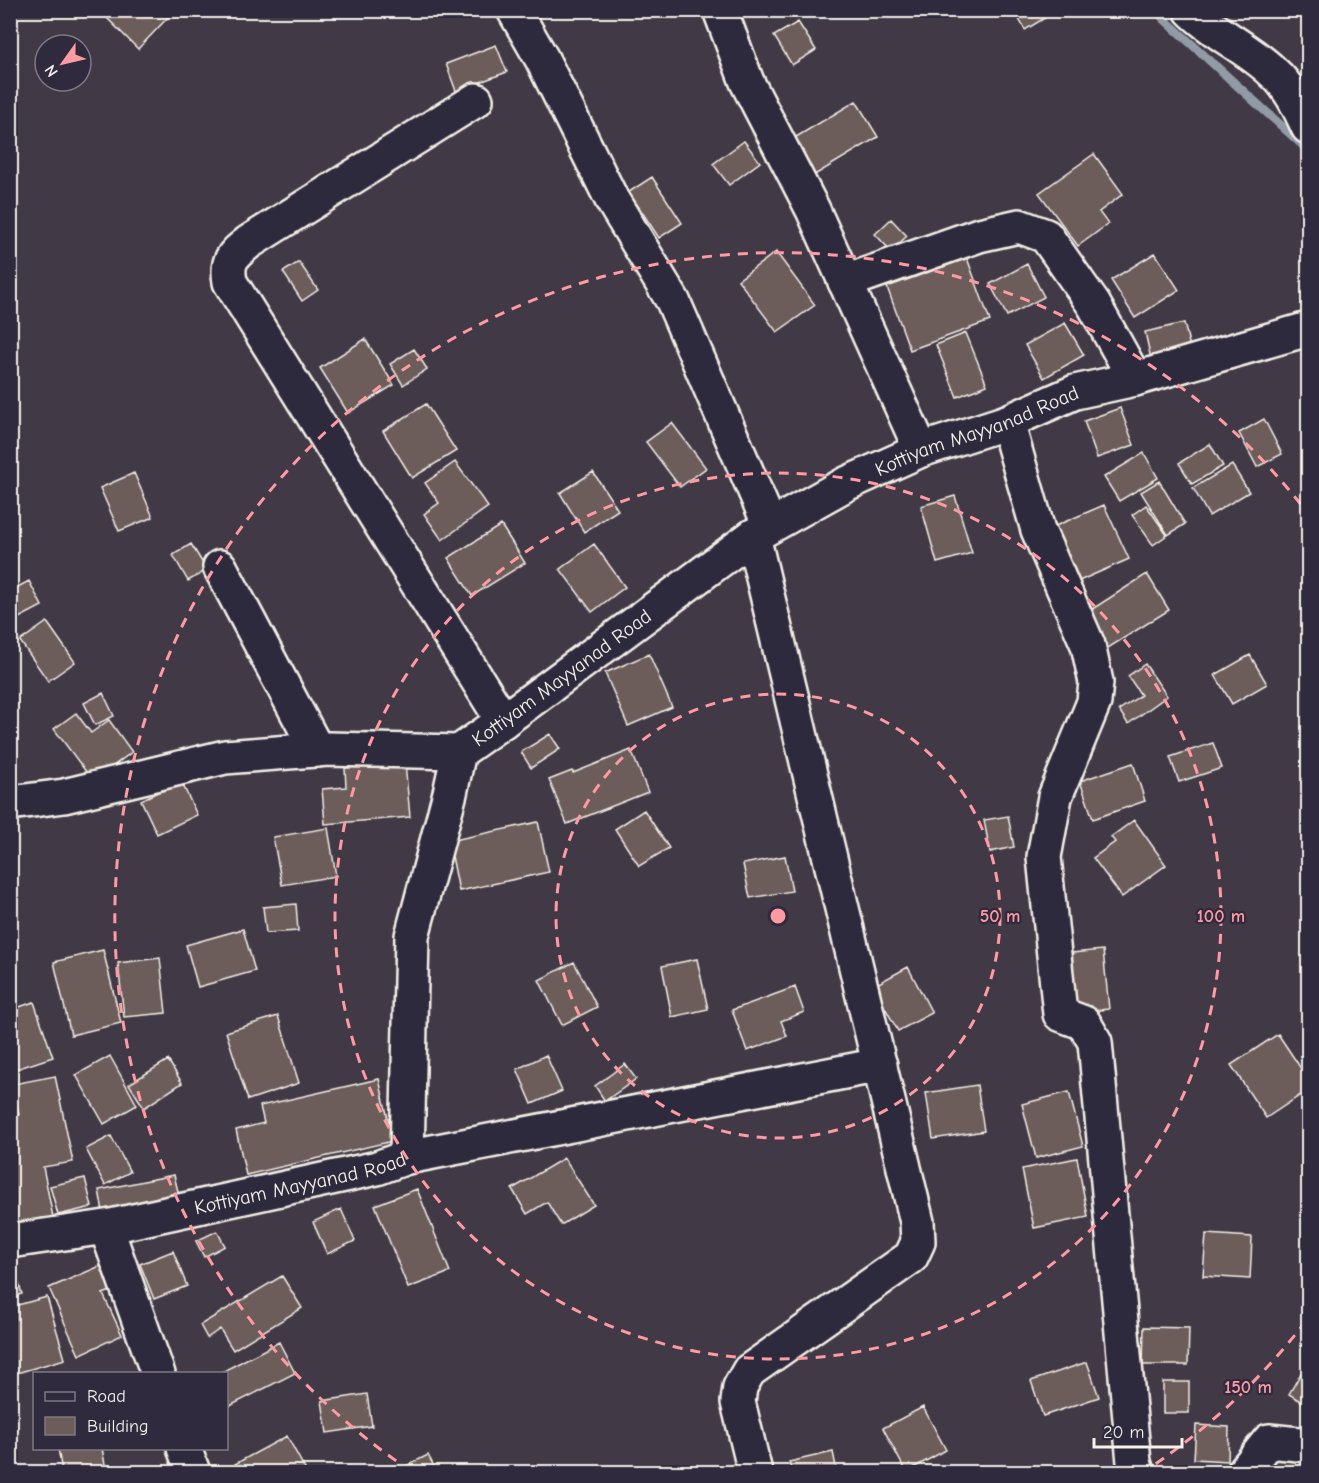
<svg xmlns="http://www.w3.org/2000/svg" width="1319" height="1483" font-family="'Comic Neue',sans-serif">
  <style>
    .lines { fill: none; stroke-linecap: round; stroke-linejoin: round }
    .stream { stroke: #909ba6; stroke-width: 9 }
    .building { fill: #6d5d5a; stroke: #f4f1e8; stroke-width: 1.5 }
    .minor-casing { stroke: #f4f1e8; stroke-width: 38 }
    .minor { stroke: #2f2a3d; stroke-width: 33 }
    .ring { fill: none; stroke: #ff9aa2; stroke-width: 3; stroke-dasharray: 10 8 }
    .labels { text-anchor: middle; stroke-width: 4.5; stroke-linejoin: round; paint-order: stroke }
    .street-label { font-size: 20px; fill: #f4f1e8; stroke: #2f2a3d }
    .centre { fill: #ff9aa2; stroke: #2f2a3d; stroke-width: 3 }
    .ring-label { font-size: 18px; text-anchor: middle; font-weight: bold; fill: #ff9aa2; stroke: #2f2a3d; stroke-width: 4.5; stroke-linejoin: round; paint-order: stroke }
  </style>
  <rect width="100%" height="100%" fill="#423946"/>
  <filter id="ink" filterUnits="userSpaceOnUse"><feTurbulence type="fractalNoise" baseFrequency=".0167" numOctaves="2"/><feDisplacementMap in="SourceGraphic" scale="12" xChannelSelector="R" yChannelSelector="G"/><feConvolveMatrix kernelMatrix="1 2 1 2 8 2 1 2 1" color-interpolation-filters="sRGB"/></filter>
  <g filter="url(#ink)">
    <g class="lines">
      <path class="stream" d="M1157,10L1163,18L1308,150"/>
    </g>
    <path class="building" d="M99,10H175L138,49Z
      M1014,10H1058L1025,30Z
      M798,22L816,50L792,65L774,36Z
      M496,45L507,72L456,91L446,64Z
      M856,101L878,137L813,176L791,140Z
      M744,141L760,162L729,185L713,164Z
      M1094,154L1123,194L1099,212L1108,224L1078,246L1039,193Z
      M652,177L682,223L659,238L629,192Z
      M891,219L907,236L891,251L875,234Z
      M776,252L815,305L777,332L738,280Z
      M1155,253L1179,290L1135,318L1111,280Z
      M967,258L990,321L910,350L887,287Z
      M299,262L318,290L302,301L283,272Z
      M1027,264L1044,297L1007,316L990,284Z
      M1065,323L1084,355L1044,378L1025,345Z
      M1184,323L1193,359L1153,368L1145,332Z
      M966,333L987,385L957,397L936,345Z
      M365,339L394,385L348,413L320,368Z
      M414,349L427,369L403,385L390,364Z
      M426,404L456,451L412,478L383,431Z
      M1120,408L1134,445L1097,458L1084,421Z
      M1264,419L1282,454L1257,467L1239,433Z
      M672,423L706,468L680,487L646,442Z
      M1210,444L1223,466L1192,484L1179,463Z
      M1144,453L1158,478L1119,501L1104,477Z
      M455,462L488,507L442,540L424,514L439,503L425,483Z
      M1232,465L1249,492L1209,516L1193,488Z
      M593,472L618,510L584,532L560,493Z
      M134,473L153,517L119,531L100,488Z
      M1159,481L1185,524L1168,535L1141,492Z
      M955,496L972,553L937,563L921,506Z
      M1104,505L1129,559L1070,585L1046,530Z
      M1146,505L1167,535L1153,545L1132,515Z
      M501,525L525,563L472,596L448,558Z
      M191,544L207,570L188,581L173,555Z
      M594,544L625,587L592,612L560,569Z
      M1147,574L1169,610L1108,648L1086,613Z
      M29,581L42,606L17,619L10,607V591Z
      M47,622L75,662L48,681L20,641Z
      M649,654L672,707L628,726L605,673Z
      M1250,655L1267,684L1232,704L1215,675Z
      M1145,664L1167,696L1128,724L1119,710L1141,695L1128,676Z
      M103,693L114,716L95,725L84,703Z
      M76,713L91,733L109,720L132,752L93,781L54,729Z
      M550,734L560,749L531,768L521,752Z
      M1213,743L1222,768L1179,782L1170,757Z
      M631,750L648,792L567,824L549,780L572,771L573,773Z
      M405,763L410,817L325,824L322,789L346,787L345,768Z
      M1133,763L1145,801L1093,819L1080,781Z
      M181,781L197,815L157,834L141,800Z
      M644,810L669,848L639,866L615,829Z
      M1008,816L1014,847L990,852L984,820Z
      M1134,820L1166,865L1122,897L1093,858L1115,842L1111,837Z
      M538,822L549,872L459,891L449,841Z
      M328,828L336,876L282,885L273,837Z
      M785,856L792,891L750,898L743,864Z
      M296,904L298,931L266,933L263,907Z
      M243,929L255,971L198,987L186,945Z
      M103,950L121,1023L71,1035L54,962Z
      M1103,950L1109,1009L1067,1013L1061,954Z
      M160,958L166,1013L124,1017L118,963Z
      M697,959L708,1009L672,1017L662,966Z
      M574,962L597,1007L562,1025L539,980Z
      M908,967L932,1013L898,1031L873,986Z
      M795,987L804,1012L781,1021L787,1036L747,1051L732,1010Z
      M34,1002L53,1057L10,1071V1010Z
      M278,1016L299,1083L248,1100L226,1032Z
      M1278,1034L1308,1079V1090L1266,1118L1231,1065Z
      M546,1055L562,1091L532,1104L517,1069Z
      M110,1056L137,1105L104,1124L76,1075Z
      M168,1060L182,1083L144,1108L129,1084Z
      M625,1064L636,1079L605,1101L595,1086Z
      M55,1076L73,1162L43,1167L53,1217L10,1225V1117L19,1115L13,1084Z
      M379,1079L393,1141L246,1175L236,1130L264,1123L260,1106Z
      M977,1085L984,1131L933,1139L926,1093Z
      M1069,1092L1083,1146L1036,1158L1022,1104Z
      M111,1136L130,1172L105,1185L86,1149Z
      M564,1158L594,1205L561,1225L547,1202L527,1214L512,1189Z
      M1077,1158L1088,1217L1034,1228L1022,1169Z
      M174,1175L181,1204L104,1217L99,1190Z
      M85,1178L92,1207L58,1215L50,1186Z
      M417,1189L450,1272L408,1288L375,1205Z
      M341,1209L355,1241L327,1254L313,1222Z
      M217,1231L225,1246L204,1257L196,1241Z
      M1206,1234L1252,1237L1250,1279L1203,1276Z
      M173,1251L187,1286L154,1299L140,1264Z
      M12,1261L22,1294L10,1297V1262Z
      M105,1264L116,1289L103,1294L122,1335L79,1355L49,1288Z
      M282,1276L302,1308L233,1350L220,1329L207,1338L200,1325Z
      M47,1297L65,1359L10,1375V1307Z
      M1144,1327L1189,1328L1188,1365H1143Z
      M279,1342L295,1373L226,1408V1374H218Z
      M1308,1361V1406L1289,1394Z
      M1087,1362L1099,1397L1043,1416L1031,1381Z
      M1163,1382H1189V1413H1163Z
      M367,1394L372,1426L327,1433L322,1401Z
      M923,1407L946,1450L906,1472L883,1428Z
      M1196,1425L1229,1427L1228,1461L1194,1459Z
      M287,1436L306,1471L240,1472L235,1464Z
      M58,1448H102L106,1470L62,1472Z
      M833,1452L837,1472H792L789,1462Z
      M428,1455L437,1472H409L406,1466Z"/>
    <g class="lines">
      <g class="minor-casing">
        <g id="minor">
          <path d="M514,10L542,59L612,200L673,301L770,526"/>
          <path d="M720,10L747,82L813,210L921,450"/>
          <path d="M1191,10C1216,35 1248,48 1273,72C1290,87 1299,107 1308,127"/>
          <path d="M476,100L249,242C233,255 226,260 230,282L503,721"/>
          <path d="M845,282L979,235L1019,226L1046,236L1094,305L1135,379"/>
          <path d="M1007,422L1038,530L1088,645L1096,682L1094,702L1055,797L1044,857L1060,1014L1084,1023L1095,1042L1134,1462L1137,1472"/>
          <path d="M753,536L917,1222L918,1242L911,1257L749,1371L740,1387L738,1402L755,1472"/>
          <path d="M220,567L317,750"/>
          <path d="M10,803L64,796L225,757L328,749L459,752"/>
          <path d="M407,1157L880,1065"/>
          <path d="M106,1227L158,1374"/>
          <path id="s1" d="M10,1241L106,1227L377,1168L407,1157L412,936L450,793L459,752L503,721L753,536L846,484L921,450L1007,422L1075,392L1135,379L1308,329"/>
          <path d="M184,1448L193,1472"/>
          <path d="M1244,1472L1269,1441L1308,1445"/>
        </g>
      </g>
      <use href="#minor" class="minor"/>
    </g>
  </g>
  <g class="ring">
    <circle cx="778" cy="916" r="222"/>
    <circle cx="778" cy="916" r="443"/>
    <path d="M1306 1321A665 665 0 0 1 1145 1471M411 1471A665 665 0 1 1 1306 511"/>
  </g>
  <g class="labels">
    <g class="street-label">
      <text dy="7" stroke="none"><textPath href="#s1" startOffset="1430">Kottiyam Mayyanad Road</textPath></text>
      <text dy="7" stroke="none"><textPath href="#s1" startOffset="944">Kottiyam Mayyanad Road</textPath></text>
      <text dy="7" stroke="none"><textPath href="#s1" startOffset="296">Kottiyam Mayyanad Road</textPath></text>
    </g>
  </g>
  <circle cx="778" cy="916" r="9" class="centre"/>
  <g class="ring-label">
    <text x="1000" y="922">50 m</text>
    <text x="1221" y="922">100 m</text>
    <text x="1248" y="1393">150 m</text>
  </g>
  <rect width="1319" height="1483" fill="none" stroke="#2f2a3d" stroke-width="36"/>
  <rect x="18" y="18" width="1283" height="1447" fill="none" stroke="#f4f1e8" stroke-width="2" filter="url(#ink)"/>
  <rect x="33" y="1372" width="195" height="78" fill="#2f2a3d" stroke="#7e7a81" stroke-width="1.5"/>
  <rect x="45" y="1392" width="30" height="9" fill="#2f2a3d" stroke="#7e7a81" stroke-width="1.5"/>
  <text x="87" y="1402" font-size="18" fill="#f4f1e8">Road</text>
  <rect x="45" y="1417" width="30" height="18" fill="#6d5d5a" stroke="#7e7a81" stroke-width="1.5"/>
  <text x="87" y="1432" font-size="18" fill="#f4f1e8">Building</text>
  <g transform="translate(63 63) rotate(236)"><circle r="28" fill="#2f2a3d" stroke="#7e7a81" stroke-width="1.5"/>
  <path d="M0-4.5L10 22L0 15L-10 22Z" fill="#ff9aa2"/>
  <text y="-9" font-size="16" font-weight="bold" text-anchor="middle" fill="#f4f1e8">N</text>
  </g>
  <path d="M1094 1438v9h88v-9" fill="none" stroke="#f4f1e8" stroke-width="3"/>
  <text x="1103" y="1438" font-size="18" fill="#f4f1e8" stroke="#2f2a3d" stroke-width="4.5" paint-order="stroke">20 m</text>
</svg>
